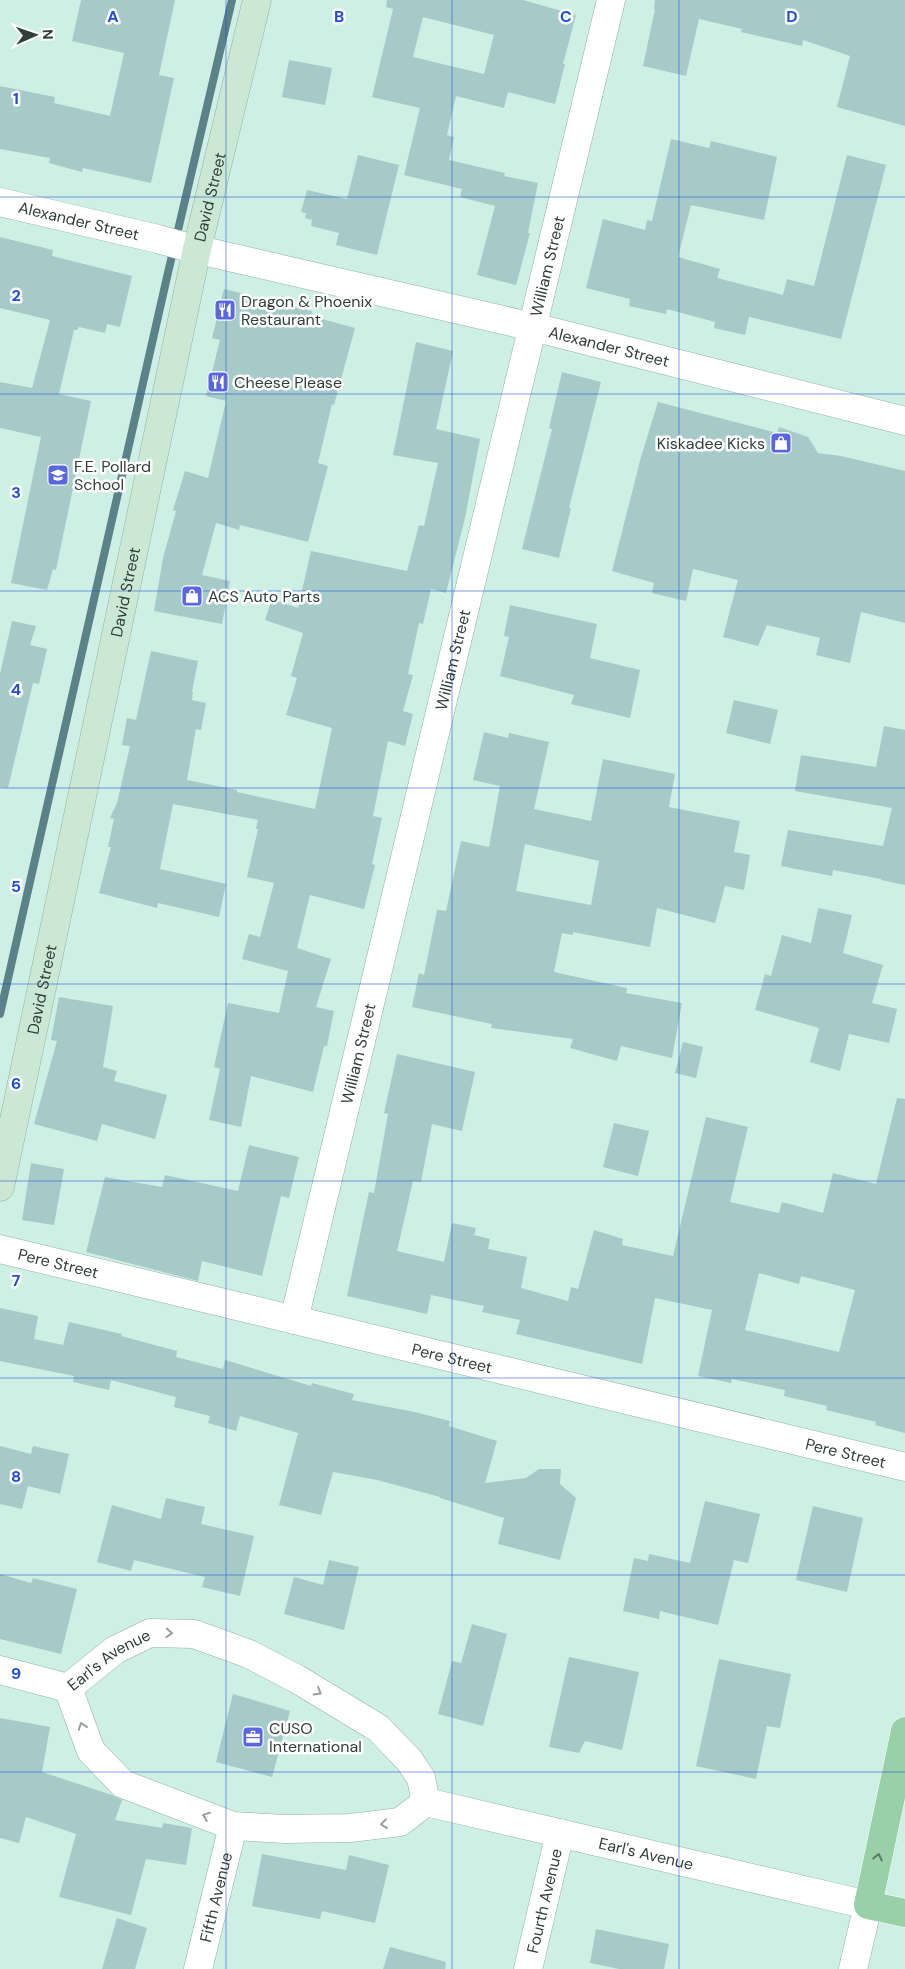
<svg xmlns="http://www.w3.org/2000/svg" width="905" height="1969" font-family="'DM Sans',sans-serif">
  <style>
    .lines { fill: none; stroke-linecap: round; stroke-linejoin: round }
    .stream { stroke: #5a8288; stroke-width: 8 }
    .building { fill: #a6cac8; fill-rule: evenodd }
    .street-casing { stroke: #91b1a5; stroke-width: 29 }
    .secondary-casing { stroke: #91b1a5; stroke-width: 29 }
    .primary-casing { stroke: #fff; stroke-width: 29 }
    .street { stroke: #fff; stroke-width: 28 }
    .secondary { stroke: #cbe8d4; stroke-width: 28 }
    .primary { stroke: #98d0a8; stroke-width: 28 }
    .oneway { stroke: #989f9c }
    .oneway2 { stroke: #5a7966 }
    .grid { fill: none; stroke: #1d4ed8; stroke-width: 1; stroke-opacity: 0.55 }
    .labels { text-anchor: middle; stroke-width: 5; stroke-linejoin: round; paint-order: stroke }
    .street-label { font-size: 16px; fill: #313f3a; stroke: #fff }
    .poi-label { font-size: 16px; fill: #313f3a; stroke: #fff; text-anchor: start }
    .grid-label { font-size: 16px; text-anchor: middle; font-weight: bold; fill: #1d4ed8; stroke: #fff; stroke-width: 5; stroke-linejoin: round; paint-order: stroke }
  </style>
  <rect width="100%" height="100%" fill="#ceefe3"/>
  <g class="lines">
    <path class="stream" d="M0,1014L167,277L232,0"/>
  </g>
  <path class="building" d="M81,0H175L159,75L174,78L151,183L83,168L82,172L49,163L50,158L0,149V86L55,97L54,103L110,116L124,53L72,41Z
    M387,0H523L576,15L563,64H565L555,104L508,92L504,108L456,96L447,135L454,137L449,160L505,173L504,176L538,183L528,233H530L516,285L477,275L495,206L460,197L462,189L404,175L420,108L372,97L393,9L386,7ZM423,17L494,35L484,74L413,57Z
    M655,0H905V126L837,107L850,56L803,40L802,46L741,32L742,29L699,19L686,76L643,66L655,9H654Z
    M289,60L332,68L325,105L282,97Z
    M671,139L709,148L711,141L777,157L764,220L691,205L678,257L720,269L717,278L783,295L787,279L814,286L847,155L886,165L841,339L749,317L745,335L714,328L715,322L667,309L666,314L629,306L630,299L586,288L603,219L645,230L647,220L652,221Z
    M358,155L399,165L377,255L336,245L339,233L311,226L312,220L305,218L306,213L301,212L307,190L347,199Z
    M0,237L53,250L52,256L132,276L120,327L107,324L105,333L79,327L77,330H74L59,394L91,401L56,570L53,569L47,590L11,583L41,437L0,428V382L32,388L50,320L0,308Z
    M224,289L270,300L269,302L312,311L311,316L355,328L334,405L332,404L318,463L328,466L308,542L240,525L239,530L216,523L202,575L230,581L222,624L154,611L163,558L176,511L173,510L185,471L208,478L226,401L206,396L220,340L212,338Z
    M416,342L453,351L436,429L480,439L465,518L446,593L431,589L423,624L419,623L408,674L413,675L403,711L413,714L405,746L388,741L373,816L382,818L372,864L375,865L364,909L310,895L297,948L331,959L316,1007L334,1011L327,1046H324L313,1092L251,1076L241,1127L209,1120L220,1069L214,1067L228,1003L279,1013L288,971L242,959L249,934L260,937L274,883L247,877L258,829H256L258,820L173,804L160,869L226,884L219,917L158,903L157,908L99,893L111,847H108L114,819L110,818L117,803L130,746L122,745L127,718L136,720L151,651L198,661L192,692H193L192,700L206,703L201,730L196,729L187,780L237,790V792L315,809L332,728L286,715L297,678L291,676L303,633L265,620L272,599L298,608L311,551L407,571L419,525L424,526L438,463L393,455Z
    M562,372L601,382L569,508H571L559,558L522,549L552,429L549,428Z
    M658,402L777,433L779,427L808,437L818,453L841,456L905,471V623L861,612L850,663L816,655L820,638L767,625L758,646L723,637L738,580L693,569L686,601L652,593L654,583L612,571L641,457Z
    M510,605L597,624L590,658L640,670L630,718L571,704L574,695L500,676L509,637L504,636Z
    M12,621L36,626L30,645L47,649L39,684L33,683L8,788L0,787V674Z
    M734,700L778,710L770,744L726,733Z
    M884,726L905,730V885L881,880V879L833,870L832,876L781,866L788,830L883,846L892,808L795,791L801,755L876,767Z
    M484,732L508,738L509,733L549,742L534,809L591,821L603,759L675,774L669,807L740,821L734,852L750,855L744,890L725,886L715,923L657,908L650,947L573,932V935L562,933L554,972L627,988L626,993L682,1003L672,1058L621,1046L617,1061L570,1048L573,1039L491,1028L492,1024L412,1007L419,973L424,975L437,910L446,911L461,841L489,847L500,786L473,780ZM525,844L599,861L591,905L516,891Z
    M818,908L852,915L843,953L883,965L872,1003L897,1009L889,1043L849,1034L840,1071L810,1062L819,1028L755,1010L765,974L771,976L782,935L811,943Z
    M59,997L113,1006L103,1067L117,1071L114,1081L167,1095L155,1139L102,1124L97,1141L34,1124L57,1041L51,1040Z
    M683,1042L703,1047L696,1078L675,1073Z
    M397,1054L475,1072L462,1131L432,1124L421,1182L413,1181L397,1251L444,1262L452,1223L476,1228L474,1235L490,1239L488,1249L527,1257L521,1288L568,1301L571,1287L578,1289L594,1230L623,1239L622,1245L673,1256L706,1117L748,1127L730,1202L779,1213L782,1202L823,1213L833,1173L876,1184L897,1098L905,1099V1433L875,1425L876,1422L826,1410L827,1406L784,1396L785,1390L732,1379L731,1383L698,1376L712,1310L655,1298L642,1364L516,1334L520,1320L482,1312L484,1306L431,1295L427,1314L347,1296L369,1192L374,1193L388,1114L384,1113ZM759,1273L799,1284L801,1276L855,1290L839,1352L745,1330Z
    M614,1123L649,1131L638,1176L603,1167Z
    M249,1145L299,1157L289,1198L281,1196L262,1276L202,1261L198,1281L86,1252L105,1177L162,1187L165,1175L238,1191Z
    M31,1163L64,1169L54,1225L22,1220Z
    M0,1308L38,1316L34,1339L63,1345L69,1322L122,1334L121,1336L177,1351L176,1357L223,1369L225,1360L311,1386L312,1383L354,1394L352,1400L415,1412L450,1421L449,1426L497,1441L485,1483L526,1478L539,1469H561L560,1484L576,1498L560,1560L498,1544L504,1518L440,1498V1497L377,1480L333,1472L321,1515L279,1505L298,1433L240,1416L236,1431L208,1423L210,1416L174,1407L176,1397L111,1380L109,1390L73,1382L74,1376L0,1361Z
    M0,1446L31,1454L33,1446L69,1454L60,1494L28,1486L22,1509L0,1504Z
    M166,1498L205,1507L201,1524L254,1536L240,1596L202,1587L205,1577L134,1560L131,1571L97,1562L112,1505L161,1519Z
    M705,1501L760,1514L748,1563L734,1560L718,1625L660,1611L659,1619L623,1611L634,1558L648,1561L649,1554L690,1563Z
    M813,1506L863,1518L847,1592L796,1580Z
    M329,1560L359,1567L344,1630L284,1614L294,1577L323,1585Z
    M0,1574L31,1583L33,1578L77,1589L61,1654L0,1639Z
    M472,1624L507,1634L483,1726L438,1714L452,1661L461,1663Z
    M569,1657L639,1672L622,1750L585,1741L579,1753L549,1747Z
    M719,1659L791,1674L780,1728L767,1726L756,1779L696,1766Z
    M233,1694L290,1711L272,1777L216,1762Z
    M0,1718L50,1727L42,1772L112,1795L122,1800L115,1820L162,1828L163,1823L192,1828L186,1865L146,1859L131,1915L59,1897L76,1834L26,1817L19,1843L0,1838Z
    M262,1854L346,1870L349,1855L389,1865L375,1923L322,1911L320,1919L252,1906Z
    M117,1918L147,1928L135,1969H102Z
    M596,1929L669,1944L664,1969H619L590,1963Z
    M390,1947L446,1962L445,1969H383Z"/>
  <g class="lines">
    <g class="street-casing">
      <g id="street">
        <path id="s1" d="M0,202L158,239L190,248L533,327L905,421"/>
        <path id="s2" d="M0,1249L905,1467"/>
        <path id="s3" d="M294,1320L611,0"/>
        <path d="M0,1670L68,1688"/>
        <path id="s4" d="M68,1688L115,1650L150,1633L194,1634L249,1654L297,1679L378,1728L409,1760L421,1778L426,1802"/>
        <path d="M68,1688L91,1751L123,1784L233,1826L285,1829L350,1828L400,1822L426,1802"/>
        <path id="s5" d="M426,1802L868,1905L853,1969"/>
        <path id="s6" d="M198,1969L233,1826"/>
        <path id="s7" d="M528,1969L560,1833"/>
      </g>
    </g>
    <g class="secondary-casing">
      <g id="secondary">
        <path id="s8" d="M0,1187L197,249L257,0"/>
      </g>
    </g>
    <g class="primary-casing">
      <path id="primary" d="M905,1731L868,1905L905,1913"/>
    </g>
    <use href="#street" class="street"/>
    <use href="#secondary" class="secondary"/>
    <use href="#primary" class="primary"/>
  </g>
  <defs><path id="oneway-chevron" d="M-2-3.5L2.5 0L-2 3.5" fill="none" stroke-width="1.6" stroke-linecap="round" stroke-linejoin="round" transform="scale(1.25)"/></defs>
  <g class="oneway">
    <use href="#oneway-chevron" transform="translate(169 1633) rotate(3)"/>
    <use href="#oneway-chevron" transform="translate(318 1692) rotate(31)"/>
    <use href="#oneway-chevron" transform="translate(82 1726) rotate(-110)"/>
    <use href="#oneway-chevron" transform="translate(206 1816) rotate(-159)"/>
    <use href="#oneway-chevron" transform="translate(384 1824) rotate(173)"/>
  </g>
  <use class="oneway2" href="#oneway-chevron" transform="translate(878 1857) rotate(-78)"/>
  <path class="grid" d="M226,0V1969M452,0V1969M679,0V1969M0,197H905M0,394H905M0,591H905M0,788H905M0,984H905M0,1181H905M0,1378H905M0,1575H905M0,1772H905"/>
  <defs>
    <g id="restaurant-square" transform="scale(1.125)"><rect x="-9" y="-9" width="18" height="18" rx="4" fill="#5a66dd" stroke="#fff"/><path d="M-5-6h1v4h1v-4h1v4h1v-4h1v5L-1.5 .5V6h-2V.5L-5-1ZM5-6V6H3V1.5H1.5Q1.5-4 5-6Z" fill="#fff"/></g>
    <g id="shop-square" transform="scale(1.125)"><rect x="-9" y="-9" width="18" height="18" rx="4" fill="#5a66dd" stroke="#fff"/><path d="M-5-2.5h2.3a2.7 3.5 0 0 1 5.4 0H5L5.5 6h-11ZM-1.5-2.5h3a1.5 2.3 0 0 0-3 0Z" fill="#fff"/></g>
    <g id="school-square" transform="scale(1.125)"><rect x="-9" y="-9" width="18" height="18" rx="4" fill="#5a66dd" stroke="#fff"/><path d="M0-5L7-2L0 1L-7-2ZM-4 1L0 2.5L4 1V4Q0 6-4 4Z" fill="#fff"/></g>
    <g id="office-square" transform="scale(1.125)"><rect x="-9" y="-9" width="18" height="18" rx="4" fill="#5a66dd" stroke="#fff"/><path d="M-6-3h4V-5.5h4V-3h4V5H-6ZM-1-4.5V-3h2v-1.5ZM-6 0V1H6V0Z" fill="#fff"/></g>
  </defs>
  <g fill-rule="evenodd">
    <use href="#restaurant-square" x="225" y="310"/>
    <use href="#restaurant-square" x="218" y="382"/>
    <use href="#shop-square" x="781" y="443"/>
    <use href="#school-square" x="58" y="475"/>
    <use href="#shop-square" x="192" y="596"/>
    <use href="#office-square" x="253" y="1737"/>
  </g>
  <g class="labels">
    <g class="street-label">
      <text dy="6" stroke="none"><textPath href="#s8" startOffset="1012">David Street</textPath></text>
      <text dy="6" stroke="none"><textPath href="#s1" startOffset="81">Alexander Street</textPath></text>
      <text dy="6" stroke="none"><textPath href="#s3" startOffset="1084">William Street</textPath></text>
      <text dy="6" stroke="none"><textPath href="#s1" startOffset="626">Alexander Street</textPath></text>
      <text dy="6" stroke="none"><textPath href="#s8" startOffset="608">David Street</textPath></text>
      <text dy="6" stroke="none"><textPath href="#s3" startOffset="679">William Street</textPath></text>
      <text dy="6" stroke="none"><textPath href="#s8" startOffset="202">David Street</textPath></text>
      <text dy="6" stroke="none"><textPath href="#s3" startOffset="274">William Street</textPath></text>
      <text dy="6" stroke="none"><textPath href="#s2" startOffset="60">Pere Street</textPath></text>
      <text dy="6" stroke="none"><textPath href="#s2" startOffset="465">Pere Street</textPath></text>
      <text dy="6" stroke="none"><textPath href="#s2" startOffset="870">Pere Street</textPath></text>
      <text dy="6" stroke="none"><textPath href="#s4" startOffset="50">Earl's Avenue</textPath></text>
      <text dy="6" stroke="none"><textPath href="#s5" startOffset="226">Earl's Avenue</textPath></text>
      <text dy="6" stroke="none"><textPath href="#s6" startOffset="74">Fifth Avenue</textPath></text>
      <text dy="6" stroke="none"><textPath href="#s7" startOffset="70">Fourth Avenue</textPath></text>
    </g>
    <g class="poi-label">
      <text x="241" y="307">Dragon &amp; Phoenix<tspan x="241" dy="18">Restaurant</tspan></text>
      <text x="234" y="388">Cheese Please</text>
      <text x="765" y="449" text-anchor="end">Kiskadee Kicks</text>
      <text x="74" y="472">F.E. Pollard<tspan x="74" dy="18">School</tspan></text>
      <text x="208" y="602">ACS Auto Parts</text>
      <text x="269" y="1734">CUSO<tspan x="269" dy="18">International</tspan></text>
    </g>
  </g>
  <g class="grid-label">
    <text x="113" y="22">A</text>
    <text x="339" y="22">B</text>
    <text x="566" y="22">C</text>
    <text x="792" y="22">D</text>
    <text x="16" y="104">1</text>
    <text x="16" y="301">2</text>
    <text x="16" y="498">3</text>
    <text x="16" y="695">4</text>
    <text x="16" y="892">5</text>
    <text x="16" y="1089">6</text>
    <text x="16" y="1286">7</text>
    <text x="16" y="1482">8</text>
    <text x="16" y="1679">9</text>
  </g>
  <g transform="translate(35 35) rotate(88)" stroke="#ffffff" stroke-width="4" paint-order="stroke">
  <path d="M0-4L9 19L0 12L-9 19Z" fill="#313f3a"/>
  <text y="-8" font-size="14" font-weight="bold" text-anchor="middle" fill="#313f3a">N</text>
  </g>
</svg>
